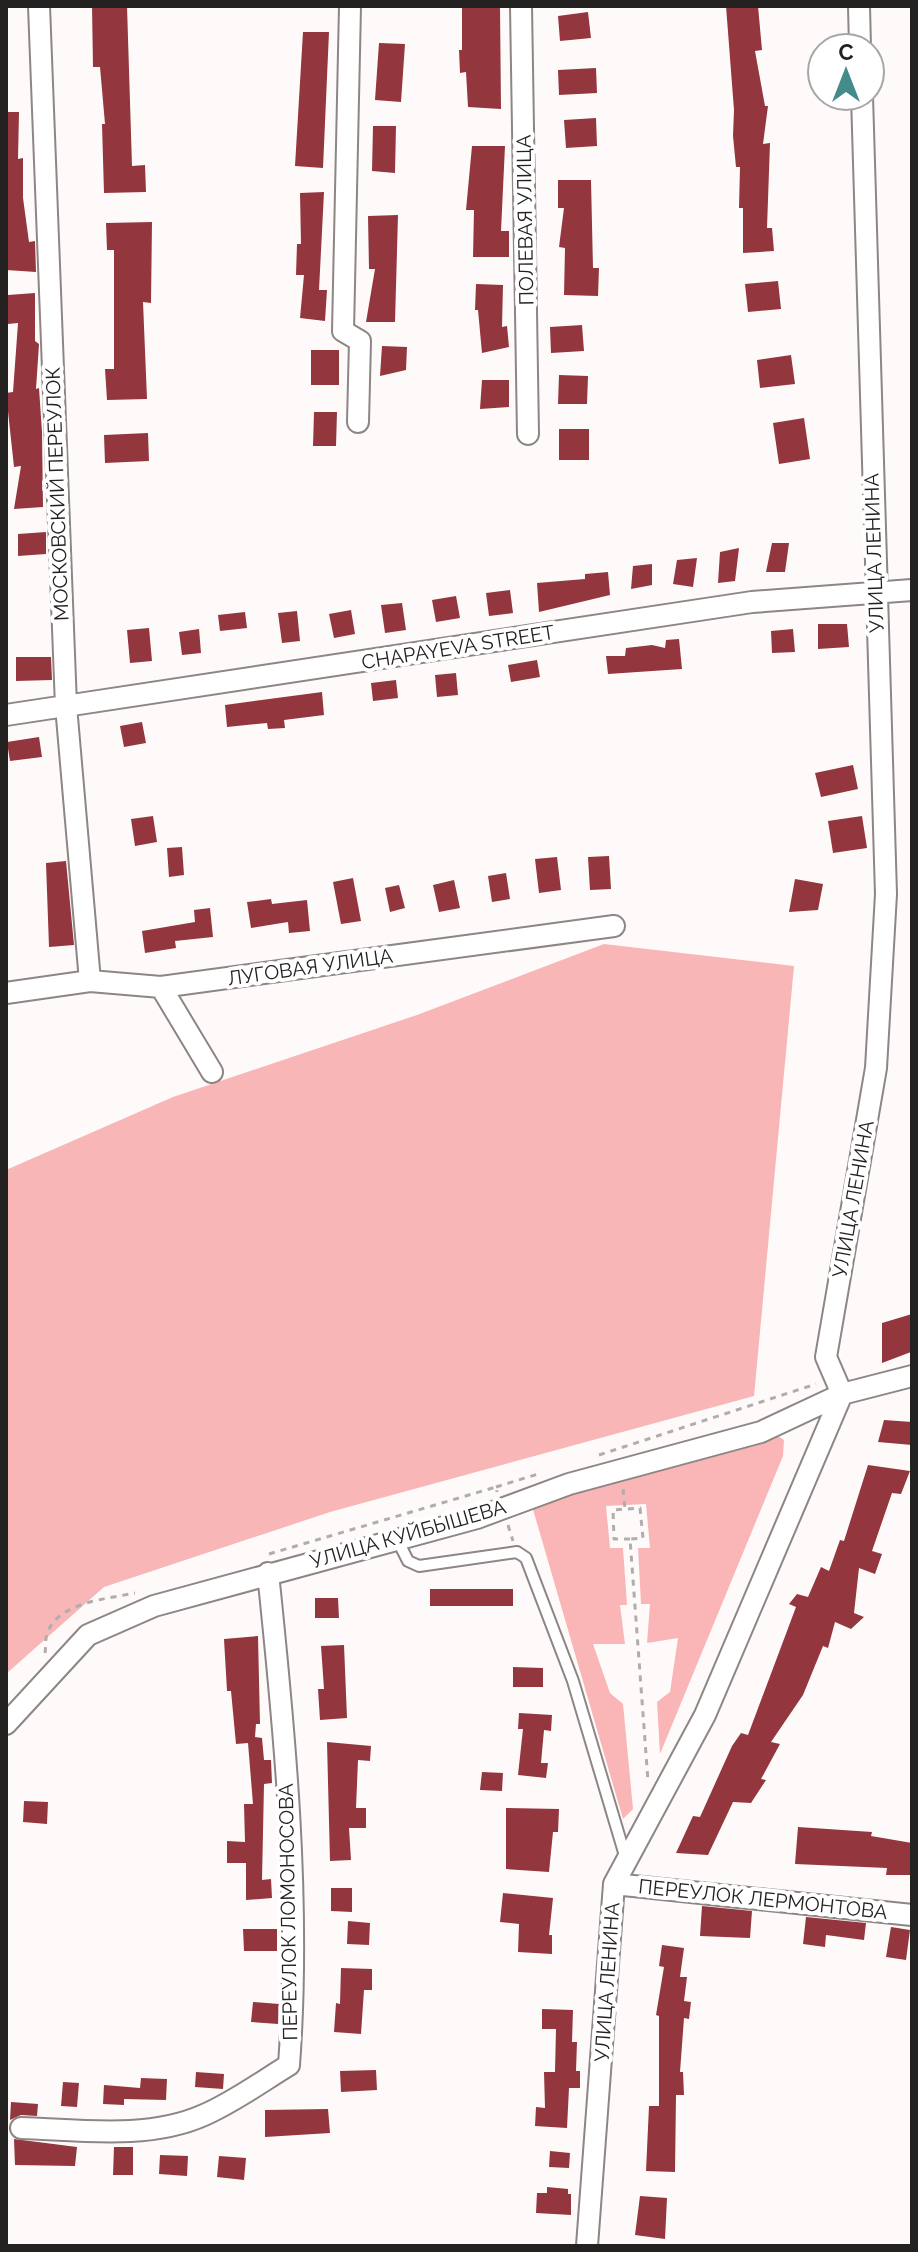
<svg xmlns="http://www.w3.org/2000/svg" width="918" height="2252" font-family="Raleway,sans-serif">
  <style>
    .green { fill: #fab6b6 }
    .forest { fill: #f8b6b6 }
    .building { fill: #94363d }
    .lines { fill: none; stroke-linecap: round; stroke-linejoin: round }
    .lane-casing { stroke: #8e8585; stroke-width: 14 }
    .street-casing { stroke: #8e8585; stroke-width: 24 }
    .path { stroke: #b0adad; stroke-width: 3; stroke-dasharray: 6 6; stroke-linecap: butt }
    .lane { stroke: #fff; stroke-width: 10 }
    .street { stroke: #fff; stroke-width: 20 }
    .labels { text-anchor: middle; stroke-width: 8; stroke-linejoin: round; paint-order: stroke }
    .street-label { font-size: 20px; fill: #242121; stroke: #fff }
  </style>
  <rect width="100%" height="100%" fill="#fefafa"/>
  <path class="green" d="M775,1434L784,1440L783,1456L660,1754L657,1702L670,1692L678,1638L647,1643L650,1604H641L638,1548H650L646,1504L606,1506L610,1548H623L627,1605H620L625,1644H593L610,1693L623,1704L633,1809L623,1819L532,1506L536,1502Z"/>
  <path class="forest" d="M604,944L794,966L754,1396L330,1512L104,1587L6,1674V1170L173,1097L417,1015Z"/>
  <path class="building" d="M92,6H127L132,166L145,165L146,192L104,193L102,124H105L100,67H93Z
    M726,6H758L762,50L755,51L765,106H768L763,144L770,143L767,228H772L774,251L743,253V208H739L740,167H736L733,136L734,110Z
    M462,8H500L501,109L468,107L466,72L460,73L459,50H462Z
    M588,12L591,38L560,41L558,16Z
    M303,32H329L323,168L295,166Z
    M379,43L405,44L401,102L375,100Z
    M596,68L597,93L559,95L558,70Z
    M6,112H19L18,159L23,158V198L29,242L35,241L36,272L6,270Z
    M596,118L597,146L566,148L564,120Z
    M373,126H396L395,173L372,171Z
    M472,146H505L501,231H509V257H473L474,210H466Z
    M558,180H591L593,268H599L598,296L564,295L565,248L559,247L564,208H558Z
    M324,192L319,290H327L325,321L300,318L304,275H296L297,244H301L300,193Z
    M398,215L395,322H366L375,269H369L368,216Z
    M152,222L151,303L143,302L147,399L107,400L105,369H114V250H107L106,223Z
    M778,281L781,309L748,312L745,284Z
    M476,284L503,285L502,327L507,326L509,347L482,353L478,310H475Z
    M35,293V341L39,344L36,389L39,388L42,432L43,507L14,509L21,466L14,467L6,393L13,392L18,323L8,324V295Z
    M582,325L584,351L551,353L550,327Z
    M382,346L407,347L406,370L380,376Z
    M311,350H339V385H311Z
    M791,355L795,384L760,388L757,360Z
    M559,375L588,376L587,404H558Z
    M482,380H509V407L480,409Z
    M314,412H337L336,446H313Z
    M804,418L810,459L779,464L773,423Z
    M559,429H589V460H559Z
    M148,433L149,461L105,463L104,435Z
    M46,532V554L18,556V534Z
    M772,543H789L785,572H766Z
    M739,548L735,581L718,583L720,552Z
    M697,558L693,587L673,584L677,560Z
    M652,564V585L631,589L633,566Z
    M608,572L610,595L539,612L537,583L585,579V574Z
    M510,590L513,613L489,616L486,593Z
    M456,596L460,618L436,622L432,600Z
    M402,603L406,630L385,633L381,605Z
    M351,610L355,634L334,638L329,614Z
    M297,611L300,641L282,643L278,613Z
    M245,612L247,628L220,631L218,615Z
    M818,624H847L849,647L818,649Z
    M149,628L152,661L130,663L127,630Z
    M199,629L201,653L182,655L179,632Z
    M793,629L795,652L772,653L771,631Z
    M679,639L682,669L608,674L606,656H625L626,648L652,645L665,648L666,640Z
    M16,657H51L52,680L16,681Z
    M537,660L540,677L511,682L508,665Z
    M456,673L458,695L437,697L435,675Z
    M396,680L398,698L373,701L371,683Z
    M322,692L324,715L284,720L285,728L268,729L267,723L227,727L225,705Z
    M142,722L146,743L124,747L120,726Z
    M39,737L42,757L10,761L7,742Z
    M853,765L858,789L821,797L815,773Z
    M153,816L157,842L135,846L131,819Z
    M862,816L867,848L833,853L828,821Z
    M182,847L184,875L169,877L167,848Z
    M609,856L611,889L590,890L588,857Z
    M557,857L561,890L539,893L535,859Z
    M66,861L74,945L49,947L46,863Z
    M506,873L510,899L492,902L488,876Z
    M353,878L361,921L341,924L333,882Z
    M795,879L823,884L818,910L789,912Z
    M454,880L460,908L439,912L433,885Z
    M399,885L405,908L390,912L385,888Z
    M271,899L272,904L307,900L310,931L289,933L288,922L251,928L247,902Z
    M210,908L213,937L175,941L176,948L145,953L142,931L195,922L194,910Z
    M912,1314L911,1352L882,1363V1323Z
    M884,1420L912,1422V1445L878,1442Z
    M868,1465L910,1471L901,1494L892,1493L872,1551L882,1554L875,1574L859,1568L854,1613L864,1617L851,1629L835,1622L828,1648L823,1646L803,1695L771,1742L780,1744L761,1779L766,1780L751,1803L733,1802L708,1855L676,1853L693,1816L700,1817L732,1746L741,1733L748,1735L796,1607L789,1604L797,1594L808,1597L821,1567L829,1571L840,1540L844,1541Z
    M430,1589H513V1606H430Z
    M315,1598H338L339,1618H315Z
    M258,1636L260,1724H256L255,1737L262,1738L264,1760H271L272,1783L264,1784L262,1880L271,1879L272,1898L246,1900V1863H227V1841L245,1842L244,1804H253L248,1743L236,1744L231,1691H227L224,1639Z
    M344,1645L347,1718L320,1720L318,1689H324L321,1646Z
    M513,1667L543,1668V1687H513Z
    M519,1713L552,1715L551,1731L544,1730L541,1763H548L546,1778L518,1775L523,1729H518Z
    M327,1742L371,1746L370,1761L358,1760L356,1808H366V1828H349L351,1860L330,1861Z
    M482,1772L503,1773L502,1791L480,1790Z
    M24,1801L48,1802L47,1824L23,1822Z
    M506,1808L559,1809L558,1832H553L549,1872L506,1869Z
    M798,1827L872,1832L871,1836L912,1843V1875H886L887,1868L795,1864Z
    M331,1888H352V1912L331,1911Z
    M503,1893L553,1898L549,1935H552V1954L518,1952L519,1924L500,1922Z
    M702,1906L752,1911L750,1938L700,1936Z
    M806,1917L866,1923L864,1940L826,1935L825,1947L803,1944Z
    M348,1921L370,1923L369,1945L347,1944Z
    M891,1927L910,1930L906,1960L886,1957Z
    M243,1929H277V1951H244Z
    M662,1945L684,1948L680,1977H687L684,2001L691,2002L689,2019L684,2018L680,2072H683L684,2095H676L675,2172L646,2171L649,2106H659V2016L656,2015L664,1967L659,1966Z
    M341,1968L372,1969V1990H364L361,2034L334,2032L336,2003L340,2004Z
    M253,2002L279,2004L278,2024L251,2022Z
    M542,2009L573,2010L572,2042H577L576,2071H580V2088H569L567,2128L535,2126L536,2107L545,2108L544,2072H555L556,2029H542Z
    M376,2070L377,2090L341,2092L340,2071Z
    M196,2072L224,2074L223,2089L195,2087Z
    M141,2078L167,2079L166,2100L124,2099V2105L103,2104L104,2085L140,2088Z
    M63,2082L79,2083L77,2107L61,2106Z
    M11,2102L38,2104L37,2116L21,2115L10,2120Z
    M328,2109L330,2133L265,2137V2110Z
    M14,2139L77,2147L75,2166L15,2165Z
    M114,2147H133V2175H113Z
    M550,2151L570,2153L569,2168L549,2167Z
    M160,2155L188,2156L187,2176L159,2174Z
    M219,2156L246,2158L244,2180L217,2177Z
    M547,2187L568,2189V2194H571V2215L536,2213L537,2193H547Z
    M640,2196L667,2198L665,2239L635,2235Z"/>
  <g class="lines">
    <g class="lane-casing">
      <path id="lane" d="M397,1539L408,1561L419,1566L517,1552L526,1558L573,1681L626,1859"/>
    </g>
    <g class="street-casing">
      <path id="street" d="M39,6L66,706L90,981
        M350,6L343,331L360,341L358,422
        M521,6L528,434
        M859,6L860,48
        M6,715L752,602L912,590
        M161,987L212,1072
        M6,993L90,981L161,987L614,926
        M6,1724L88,1635L154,1606L477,1518L569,1484L761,1432L842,1394L912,1376
        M614,1884L912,1915
        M21,2128C80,2130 148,2140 204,2115C234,2102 261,2082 289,2065C301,1902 285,1735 268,1573
        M587,2246L614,1884L705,1715L842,1394L826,1357L876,1068L886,894L862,96"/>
    </g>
    <path class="path" d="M599,1455L816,1384
      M496,1487L538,1474
      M623,1489L625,1509
      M508,1525L513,1541
      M630,1539H614L613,1510L640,1508L643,1538L630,1539L648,1781
      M269,1554L496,1487L497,1492
      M45,1653C46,1647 45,1640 47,1634C57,1602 107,1599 135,1593"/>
    <use href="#lane" class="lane"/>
    <use href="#street" class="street"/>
  </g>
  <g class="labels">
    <g class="street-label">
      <text transform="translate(525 220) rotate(-91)" y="7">ПОЛЕВАЯ УЛИЦА</text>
      <text transform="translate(57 494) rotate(-92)" y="7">МОСКОВСКИЙ ПЕРЕУЛОК</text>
      <text transform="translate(874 553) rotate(-92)" y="7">УЛИЦА ЛЕНИНА</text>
      <text transform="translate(458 647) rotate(-9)" y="7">CHAPAYEVA STREET</text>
      <text transform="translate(310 967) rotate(-8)" y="7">ЛУГОВАЯ УЛИЦА</text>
      <text transform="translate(853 1199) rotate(-80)" y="7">УЛИЦА ЛЕНИНА</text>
      <text transform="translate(408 1534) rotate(-16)" y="7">УЛИЦА КУЙБЫШЕВА</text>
      <text transform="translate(763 1899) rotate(6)" y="7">ПЕРЕУЛОК ЛЕРМОНТОВА</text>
      <text transform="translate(288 1912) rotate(-91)" y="7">ПЕРЕУЛОК ЛОМОНОСОВА</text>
      <text transform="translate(607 1982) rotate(-86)" y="7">УЛИЦА ЛЕНИНА</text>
    </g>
  </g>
  <rect width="918" height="2252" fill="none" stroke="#242121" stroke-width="16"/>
  <g transform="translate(846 72)"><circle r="38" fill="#ffffff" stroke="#a7a6a6" stroke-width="2"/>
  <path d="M0-6L14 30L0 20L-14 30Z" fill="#448c8c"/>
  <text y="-12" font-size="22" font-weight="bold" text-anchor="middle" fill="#242121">С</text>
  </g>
</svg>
